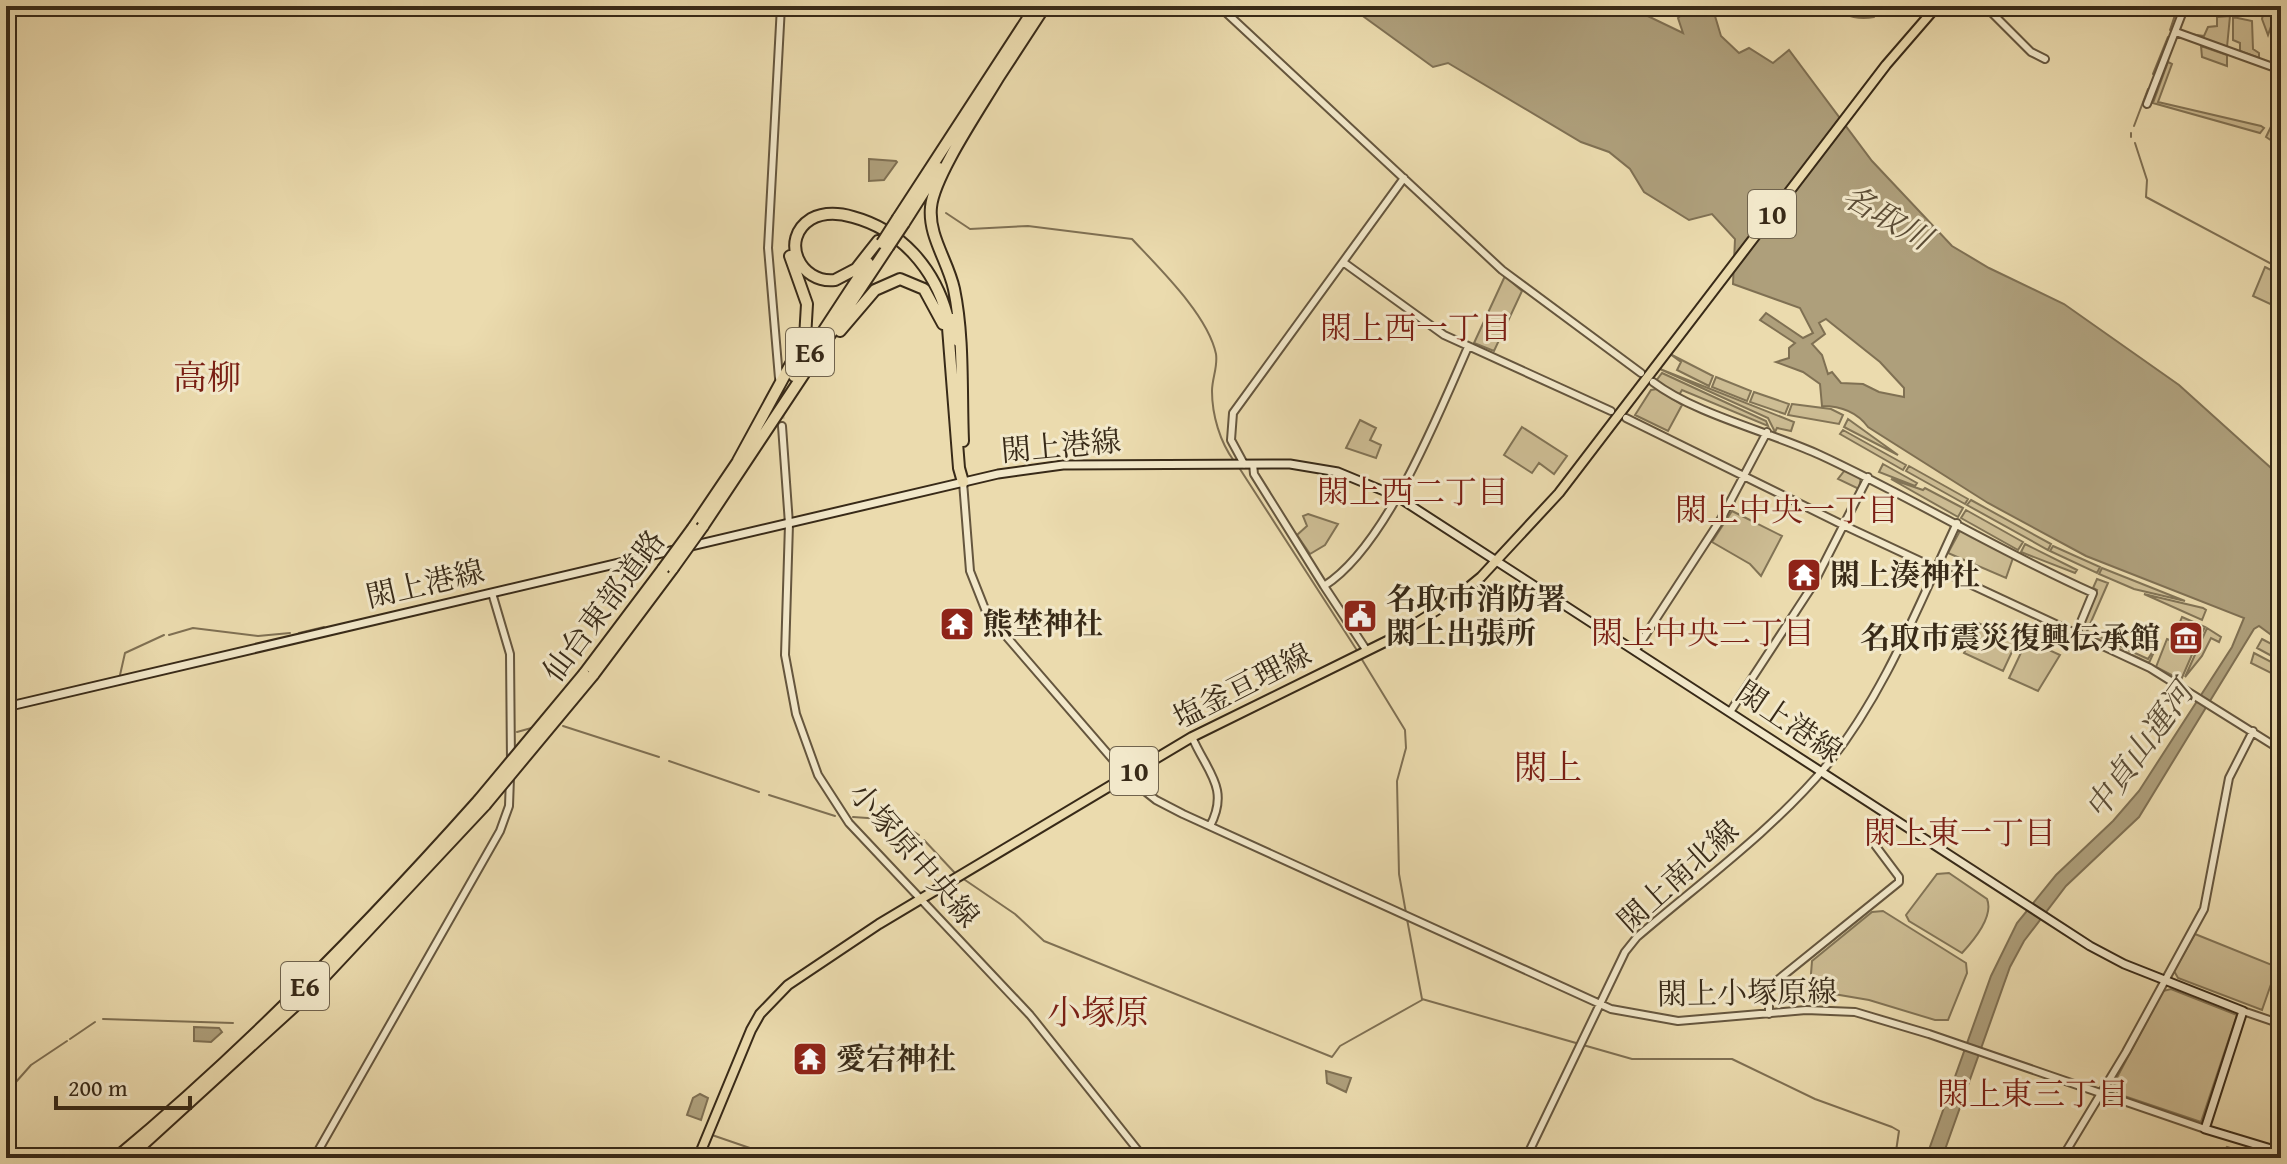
<svg xmlns="http://www.w3.org/2000/svg" width="2287" height="1164" font-family="'Gentium Book Plus','Noto Serif JP',serif">
  <style>
    .green { fill: #cdbd94; stroke: #827456; stroke-width: 2 }
    .water { fill: #ae9f7b; stroke: #7f7053; stroke-width: 2; fill-rule: evenodd }
    .lines { fill: none; stroke-linecap: round; stroke-linejoin: round }
    .stream { stroke: #7f7053; stroke-width: 2 }
    .tertiary-tunnel { stroke: #c7b890; stroke-width: 6; stroke-dasharray: 6 3; stroke-linecap: butt }
    .tertiary-casing { stroke: #65563e; stroke-width: 10 }
    .secondary-casing { stroke: #382a18; stroke-width: 11 }
    .primary-casing { stroke: #382a18; stroke-width: 12 }
    .motorway-casing { stroke: #382a18; stroke-width: 14 }
    .tertiary { stroke: #f2e8ca; stroke-width: 6 }
    .secondary { stroke: #f2e8ca; stroke-width: 7 }
    .primary { stroke: #ebdbae; stroke-width: 8 }
    .motorway { stroke: #ebdbae; stroke-width: 10 }
    .tertiary-bridge-casing { stroke: #65563e; stroke-width: 10; stroke-linecap: butt }
    .motorway-bridge-casing { stroke: #382a18; stroke-width: 14; stroke-linecap: butt }
    .tertiary-bridge { stroke: #f2e8ca; stroke-width: 6 }
    .motorway-bridge { stroke: #ebdbae; stroke-width: 10 }
    .labels { text-anchor: middle; stroke-width: 6; stroke-linejoin: round; paint-order: stroke }
    .shield { fill: #f2e8ca; stroke: #70634d; stroke-width: 2 }
    .shield-label { font-size: 28px; font-weight: bold; fill: #382a18 }
    .street-label { font-size: 30px; fill: #382a18; stroke: #f2e8ca }
    .poi-label { font-size: 30px; font-weight: bold; fill: #382a18; stroke: #f2e8ca; text-anchor: start }
    .water-label { font-size: 32px; font-style: italic; fill: #5b4d36; stroke: #f2e8ca }
    .neighbourhood-label { font-size: 32px; fill: #7a1f14; stroke: #f2e8ca }
    .quarter-label { font-size: 34px; fill: #7a1f14; stroke: #f2e8ca }
  </style>
  <rect width="100%" height="100%" fill="#ebdbae"/>
  <filter id="stains"><feTurbulence type="fractalNoise" baseFrequency=".0025" numOctaves="4"/><feColorMatrix values="0 0 0 0 .2 0 0 0 0 .09 0 0 0 0 .02 0 0 0 .5 -.17"/></filter>
  <radialGradient id="worn" r=".72"><stop offset=".6" stop-color="#630" stop-opacity="0"/><stop offset="1" stop-color="#630" stop-opacity=".3"/></radialGradient>
  <path class="green" d="M1837,6H1877L1874,17C1864,19 1842,19 1837,6Z
    M2265,6H2278L2268,35L2262,19Z
    M2230,16L2227,47L2189,34L2204,36L2208,27L2217,26V17Z
    M2233,17L2252,21L2253,49L2259,53V58L2240,51V43L2233,40Z
    M2201,46L2227,55V66L2202,57Z
    M2168,62L2172,64L2158,102L2261,126L2264,128L2260,133L2153,103Z
    M2281,106V147L2266,137Z
    M2265,267L2281,275V309L2253,296Z
    M1505,276L1522,291L1494,351L1474,343Z
    M1670,354L1713,376L1709,386L1677,370L1681,362Z
    M1660,369L1794,422L1791,431L1777,428L1775,432L1768,418Z
    M1662,373L1766,421L1768,426L1682,390L1679,395L1656,381Z
    M1716,377L1751,391L1747,401L1712,387Z
    M1657,389L1682,405L1668,431L1635,415L1651,390Z
    M1754,392L1789,404L1785,414L1750,402Z
    M1792,404L1831,409L1843,415L1839,424L1788,415Z
    M1848,419L1898,455L1844,427Z
    M1360,420L1376,428L1370,440L1381,445L1376,458L1346,448Z
    M1522,427L1567,456L1554,474L1539,463L1532,473L1504,455Z
    M1843,430L1906,465L1903,470L1840,434Z
    M1883,464L1917,483L1915,486L1879,472Z
    M1909,466L1968,499L1965,504L1906,471Z
    M1845,470L1861,477L1859,489L1838,479Z
    M1891,479L1923,490L1925,488L1963,508L1958,517Z
    M1971,500L2051,544L2048,550L1967,505Z
    M1966,510L2023,542L2018,550L1961,518Z
    M1732,511L1782,536L1761,576L1750,564L1712,542Z
    M1308,514L1338,524L1325,545L1310,554L1297,535L1307,526L1303,516Z
    M1961,529L2013,558L2006,578L1948,553Z
    M2025,544L2077,570L2075,573L2021,552Z
    M2053,546L2100,567L2097,573L2050,551Z
    M2102,568L2185,601L2134,589L2099,574Z
    M2097,579L2108,583L2087,631L2148,659L2159,641L2149,663L2080,631L2097,590L2093,588Z
    M2144,594L2203,608L2206,610L2202,620Z
    M2182,617L2205,627L2200,637L2178,627Z
    M1978,623L2017,641L2003,671L1964,653Z
    M2207,628L2221,637L2219,642L2211,638L2202,656L2185,677Z
    M2167,639L2194,650L2181,680L2156,667Z
    M2262,639L2281,649V661L2257,648Z
    M2027,640L2060,655L2038,691L2009,678Z
    M2254,653L2281,667V678L2251,663Z
    M1949,873L1987,899C1994,916 1974,940 1962,953L1909,921L1906,915L1937,874Z
    M1883,911L1966,963L1967,973L1948,1020H1935L1869,1000L1828,993L1811,974L1812,961L1872,912Z
    M2195,934L2277,967L2262,1010L2178,978L2174,971Z
    M2171,989L2237,1015L2201,1122L2118,1094L2114,1083L2163,991Z"/>
  <path class="water" d="M1349,6H1627L1683,33L1678,18L1691,6H1712L1721,36L1739,53L1749,48L1773,63L1789,50L1872,161L1952,246L1989,268L2064,304L2179,385L2281,477V642L2259,626L2254,629L2139,817L2066,886L2024,941L2010,967L1942,1158H1926L1991,976L2017,923L2056,875L2113,821L2139,791L2232,647L2244,618L2086,556L1988,503L1868,427C1857,412 1840,406 1822,406L1820,384L1803,372L1776,362L1789,358V348L1795,343L1760,320L1766,313L1803,338L1813,333L1800,308L1733,284L1735,239L1712,214L1689,220L1644,192L1630,169L1609,152L1581,142L1448,63L1433,67ZM1826,319L1880,362L1904,388V397L1879,392L1863,384L1841,383L1832,372L1828,374L1822,355L1812,344L1825,334L1819,323Z
    M869,159L896,161L897,162L884,180L869,181Z
    M194,1027L219,1028L222,1032L211,1042L194,1041Z
    M1326,1071L1351,1078L1346,1092L1327,1083Z
    M700,1094L708,1098L701,1120L687,1115L693,1098Z
    M2227,1147L2264,1158H2217Z"/>
  <g class="lines">
    <path class="stream" d="M2170,30L2178,6
      M2153,74L2168,37
      M2134,126L2148,89
      M2131,133V137
      M2135,143L2147,180L2146,197L2281,269
      M946,213L970,229L1028,226L1132,239C1159,268 1208,315 1216,354C1218,367 1212,378 1212,391C1212,415 1220,442 1234,461
      M1238,466L1358,652
      M299,633L324,627
      M169,635L193,628L258,636L290,633
      M1361,658L1405,730L1406,748L1397,781L1399,874L1406,913
      M120,675L125,653L164,635
      M563,726L659,757
      M517,732L535,727
      M669,761L759,792
      M769,795L835,816
      M853,817L896,820L919,835
      M924,840L954,872
      M965,880L1015,914L1044,941L1332,1057L1340,1046L1422,1000
      M1407,919L1422,999L1632,1059H1732L1815,1099L1892,1127L1899,1131L1895,1158
      M103,1019L233,1023
      M70,1039L95,1022
      M8,1091L31,1065L67,1041
      M712,1135L779,1158"/>
    <path class="tertiary-tunnel" d="M780,386L782,426"/>
    <g class="tertiary-casing">
      <path id="tertiary" d="M1219,6L1502,270L1641,373
        M1985,6L2031,52L2045,59
        M2176,32L2281,70
        M2147,104L2185,6
        M1343,262L1444,335L1611,411
        M779,378L768,248L781,6
        M1653,382C1695,414 1770,432 1820,455C1913,498 2000,552 2093,593L2076,634
        M1626,418L1843,525L2150,668L2281,750
        M782,426L789,524L785,655L796,714L818,775L849,823L1030,1015L1144,1158
        M1244,464L1231,440L1233,413L1404,178
        M1253,464L1254,474L1324,586C1386,547 1438,415 1468,347
        M963,482L970,571L987,614L1121,769
        M1324,586L1367,651
        M492,593L510,654L511,762
        M1635,651L1721,519L1767,432
        M1730,712L1813,585L1868,477
        M1192,737C1207,772 1230,788 1210,826
        M1132,781L1156,800L1183,814L1611,1009L1678,1021L1806,1010L1855,1012L1929,1034L2205,1129
        M2243,1011L2281,1024
        M1769,1014V987L1899,882V877L1872,841L1886,815
        M314,1158L500,831L509,806L510,777
        M1526,1158L1625,952L1637,937C1701,882 1773,830 1827,765C1885,693 1918,606 1957,523
        M2062,1158L2126,1052L2204,909L2229,778L2253,731"/>
    </g>
    <g class="secondary-casing">
      <path id="secondary" d="M6,707L998,474L1063,465L1290,464L1338,472L1396,496L2090,946L2124,964L2243,1011L2205,1129L2281,1152"/>
    </g>
    <g class="primary-casing">
      <path id="primary" d="M698,1158L751,1030L760,1014L788,985L879,924L1192,737L1389,640L1453,600L1481,577L1559,493L1886,65L1937,6"/>
    </g>
    <g class="motorway-casing">
      <path id="motorway" d="M998,78L1045,6
        M898,218L1036,6
        M904,223L939,168
        M878,241L856,269L835,280C800,284 779,239 811,219C824,212 839,213 853,217C901,230 934,268 947,315L959,468L963,482
        M953,319L958,341
        M840,331L875,290L900,279L924,289L943,324
        M794,376L868,263
        M963,441C961,391 964,337 954,289C948,261 928,236 931,207C934,175 983,104 1001,73
        M738,461L805,338L807,304L790,256
        M703,526L888,247
        M693,528L741,457
        M584,674L663,569
        M593,675L673,568
        M116,1158C247,1049 366,927 479,800
        M128,1158L309,993L485,805"/>
    </g>
    <use href="#tertiary" class="tertiary"/>
    <use href="#secondary" class="secondary"/>
    <use href="#primary" class="primary"/>
    <use href="#motorway" class="motorway"/>
    <g class="tertiary-bridge-casing">
      <path id="tertiary-bridge" d="M1121,769L1132,781"/>
    </g>
    <g class="motorway-bridge-casing">
      <path id="motorway-bridge" d="M882,243L898,218
        M888,247L904,223
        M673,568L703,526
        M663,569L693,528
        M479,800L584,674
        M485,805L593,675"/>
    </g>
    <use href="#tertiary-bridge" class="tertiary-bridge"/>
    <use href="#motorway-bridge" class="motorway-bridge"/>
  </g>
  <defs>
    <g id="temple-square" transform="scale(1.8)"><rect x="-9" y="-9" width="18" height="18" rx="4" fill="#8f2418" stroke="#f2e8ca"/><path d="M0-6L5-2H3V0L6.5 2.5H4V6H1.5V3h-3V6H-4V2.5H-6.5L-3 0V-2H-5Z" fill="#fff"/></g>
    <g id="civic-square" transform="scale(1.8)"><rect x="-9" y="-9" width="18" height="18" rx="4" fill="#8f2418" stroke="#f2e8ca"/><path d="M-.6-6.5H3V-4.5H.6V-3L4-1V1h2V6H-6V1h2V-1L-.6-3ZM-1.2 2.5V6h2.4V2.5Z" fill="#fff"/></g>
    <g id="museum-square" transform="scale(1.8)"><rect x="-9" y="-9" width="18" height="18" rx="4" fill="#8f2418" stroke="#f2e8ca"/><path d="M0-6L6-3V-2H-6V-3ZM-5-1h2V3h-2ZM-1-1h2V3h-2ZM3-1h2V3H3ZM-6 4H6V6H-6Z" fill="#fff"/></g>
  </defs>
  <g fill-rule="evenodd">
    <use href="#temple-square" x="1804" y="575"/>
    <use href="#civic-square" x="1360" y="616"/>
    <use href="#temple-square" x="957" y="624"/>
    <use href="#museum-square" x="2186" y="638"/>
    <use href="#temple-square" x="810" y="1059"/>
  </g>
  <g class="labels">
    <g class="shield">
      <rect x="1748" y="190" width="48" height="48" rx="6"/>
      <rect x="786" y="328" width="48" height="48" rx="6"/>
      <rect x="1110" y="747" width="48" height="48" rx="6"/>
      <rect x="281" y="962" width="48" height="48" rx="6"/>
    </g>
    <g class="shield-label">
      <text x="1772" y="224">10</text>
      <text x="810" y="362">E6</text>
      <text x="1134" y="781">10</text>
      <text x="305" y="996">E6</text>
    </g>
    <g class="street-label">
      <text transform="translate(1061 446) rotate(-5)" y="10">閖上港線</text>
      <text transform="translate(425 584) rotate(-13)" y="10">閖上港線</text>
      <text transform="translate(604 606) rotate(-53)" y="10">仙台東部道路</text>
      <text transform="translate(1242 686) rotate(-27)" y="10">塩釜亘理線</text>
      <text transform="translate(1789 722) rotate(34)" y="10">閖上港線</text>
      <text transform="translate(914 855) rotate(49)" y="10">小塚原中央線</text>
      <text transform="translate(1678 876) rotate(-42)" y="10">閖上南北線</text>
      <text transform="translate(1747 993) rotate(-1)" y="10">閖上小塚原線</text>
    </g>
    <g class="poi-label">
      <text x="1830" y="585">閖上湊神社</text>
      <text x="1386" y="609">名取市消防署<tspan x="1386" dy="34">閖上出張所</tspan></text>
      <text x="983" y="634">熊埜神社</text>
      <text x="2160" y="648" text-anchor="end">名取市震災復興伝承館</text>
      <text x="836" y="1069">愛宕神社</text>
    </g>
    <g class="water-label">
      <text transform="translate(1887 217) rotate(30)" y="11">名取川</text>
      <text transform="translate(2139 750) rotate(-54)" y="11">中貞山運河</text>
    </g>
    <g class="neighbourhood-label">
      <text x="1416" y="339">閖上西一丁目</text>
      <text x="1413" y="503">閖上西二丁目</text>
      <text x="1787" y="521">閖上中央一丁目</text>
      <text x="1703" y="644">閖上中央二丁目</text>
      <text x="1960" y="844">閖上東一丁目</text>
      <text x="2033" y="1105">閖上東三丁目</text>
    </g>
    <g class="quarter-label">
      <text x="207" y="389">高柳</text>
      <text x="1548" y="779">閖上</text>
      <text x="1098" y="1024">小塚原</text>
    </g>
  </g>
  <rect width="2287" height="1164" fill="none" stroke="#ebdbae" stroke-width="32"/>
  <rect x="8" y="8" width="2271" height="1148" fill="none" stroke="#382a18" stroke-width="4"/>
  <rect x="16" y="16" width="2255" height="1132" fill="none" stroke="#382a18" stroke-width="2"/>
  <path d="M56 1096v12h134v-12" fill="none" stroke="#382a18" stroke-width="4"/>
  <text x="68" y="1096" font-size="24" fill="#382a18" stroke="#f2e8ca" stroke-width="6" paint-order="stroke">200 m</text>
  <rect width="100%" height="100%" filter="url(#stains)"/>
  <rect width="100%" height="100%" fill="url(#worn)"/>
</svg>
